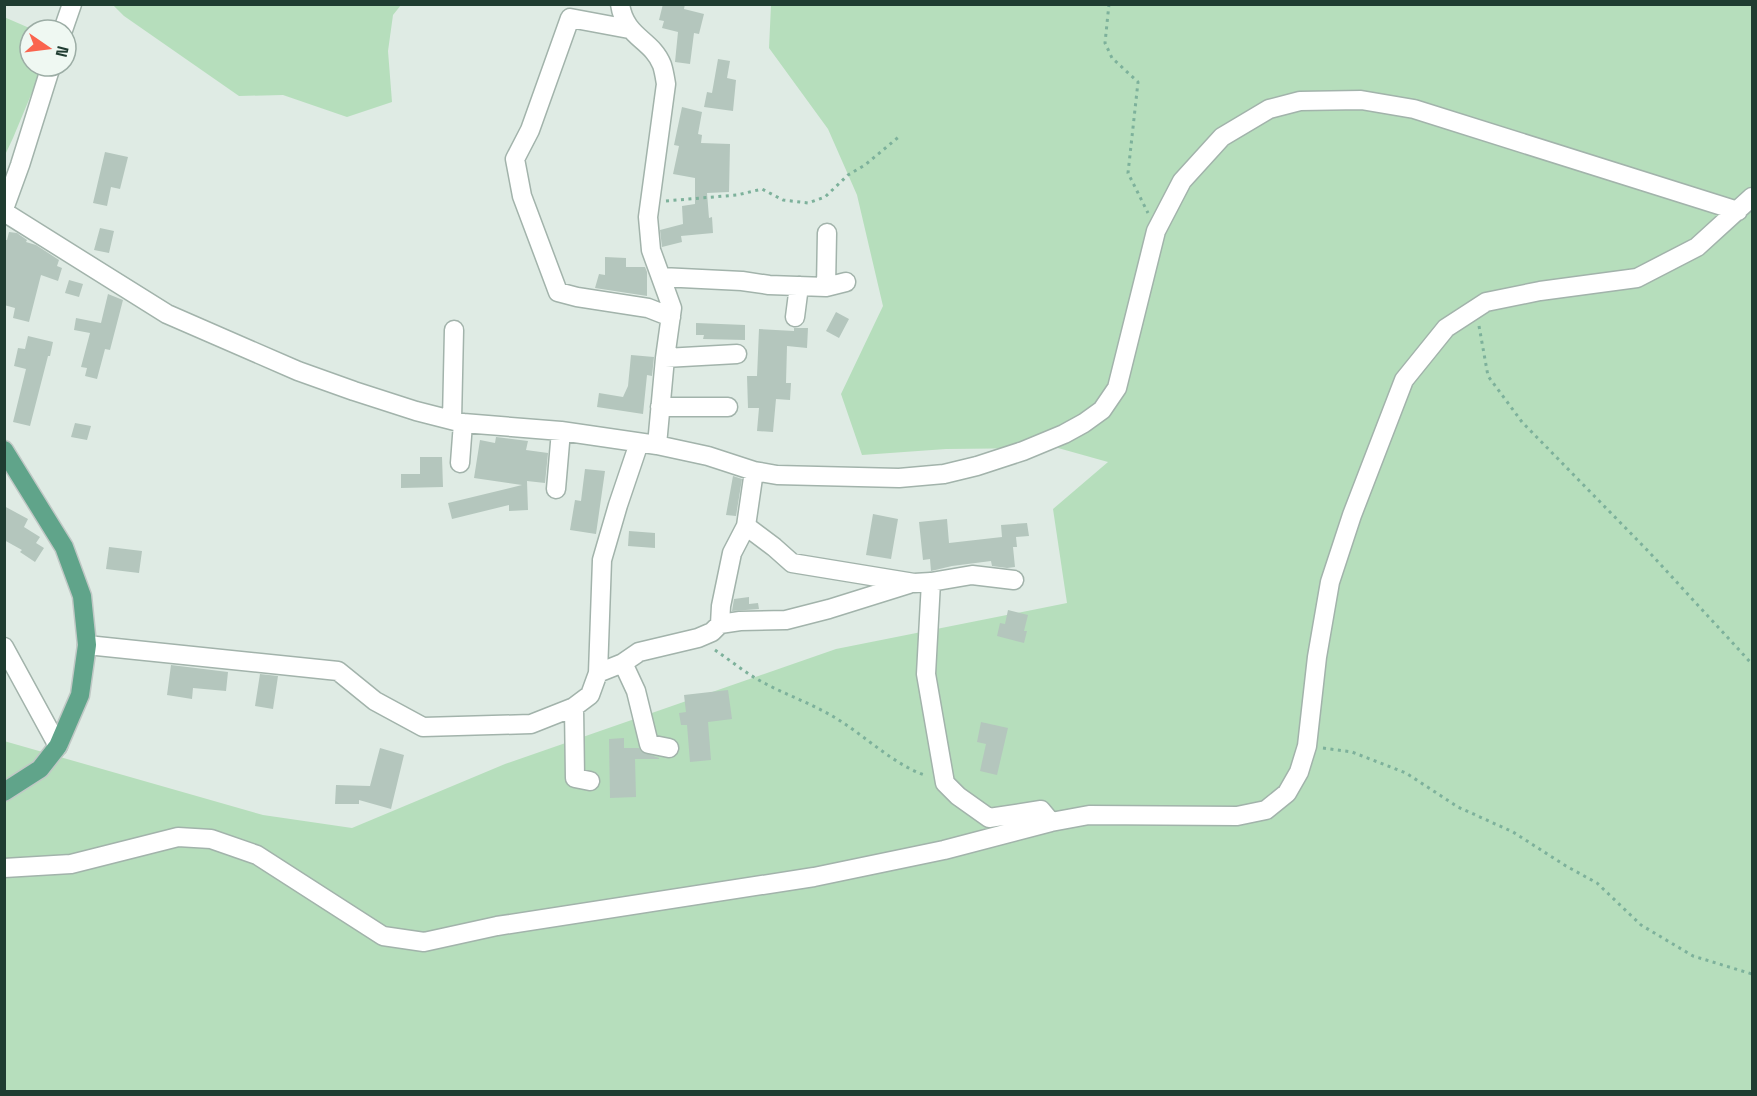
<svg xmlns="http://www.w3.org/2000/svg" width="1757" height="1096" font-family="'Space Grotesk',sans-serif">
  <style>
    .green { fill: #b6debc }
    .building { fill: #b4c6bd }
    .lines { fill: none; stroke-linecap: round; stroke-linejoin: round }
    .minor-casing { stroke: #a2b3ab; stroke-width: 21 }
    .major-casing { stroke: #c0c8c5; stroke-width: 21 }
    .path { stroke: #7db19b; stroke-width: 3; stroke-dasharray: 3 4.5; stroke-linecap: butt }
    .minor { stroke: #fff; stroke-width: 18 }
    .major { stroke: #60a48a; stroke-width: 18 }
  </style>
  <rect width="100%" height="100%" fill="#dfebe4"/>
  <path class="green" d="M113,5H401L393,15L388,51L392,102L347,117L283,95L239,96L124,16Z
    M771,5H1752V1091H5L4,741L263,815L352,828L505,764L836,649L1067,603L1053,509L1108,462L1058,448L946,449L862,455L841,394L883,306L857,195L828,129L769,48Z
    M4,17L34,30H30V66H43L13,138L5,155Z"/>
  <path class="building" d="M663,4H685L684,9L704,14L699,34L694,33L690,64L675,62L678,32L662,28L664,21L659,20Z
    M718,59L730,61L727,78L736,80L733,111L704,107L707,92L712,93Z
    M682,107L702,112L698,134L702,135L701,143L730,144L729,192L707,193L709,218L712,217L713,233L681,236L682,242L662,247L660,230L683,224L682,206L695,204V178L673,174L679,146L674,145Z
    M105,152L128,157L120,189L111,187L107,206L93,203Z
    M100,228L114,231L109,253L94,250Z
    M9,232L17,233L27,240L26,242L36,245L59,260L57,266L62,268L58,281L41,275L29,322L13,318L15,308L4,305V240H7Z
    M605,257L626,258V267H645L647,272V296L595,288L599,274L605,275Z
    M69,280L83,284L79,297L65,293Z
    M108,294L123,300L110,350L105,349L97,379L85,376L87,368L81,367L90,333L74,330L76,318L101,323Z
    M836,312L849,319L839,338L826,331Z
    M696,323L745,325V340L703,339L704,335H696Z
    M794,328H808L807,348L787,346L786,383H791L790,400L776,399L773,432L757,431L759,408H748L747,376H757L759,329L794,331Z
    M28,336L53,342L50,356H48L30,426L13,422L26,369L14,366L18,348L25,349Z
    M631,355L654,357L652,376L647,375L643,414L597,407L599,393L623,397L628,386Z
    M75,423L91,426L87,440L71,437Z
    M496,437L528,441L526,450L548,453L545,483L527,481L528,510L509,511V505L452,519L448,503L522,485L474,478L480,440L495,443Z
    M420,457H442L443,487L401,488V474H420Z
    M585,469L605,471L596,534L570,530L575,500L581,501Z
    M733,476L742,479L736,516L726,515Z
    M4,506L28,519L24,527L40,537L36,543L44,548L35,562L20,552L22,550L4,540Z
    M873,514L898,519L891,559L866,555Z
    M947,519L949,543L1002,537L1001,525L1027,523L1029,536L1016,537L1017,547H1013L1015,567L1007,568L992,566L991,561L952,566L931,571L930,559L923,560L919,522Z
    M629,531L655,533V548L628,546Z
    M109,547L142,551L139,573L106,569Z
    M749,597V604L758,603L759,609L732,611L734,599Z
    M1008,610L1028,615L1024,631H1027L1024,643L997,636L1000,623L1005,624Z
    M171,665L228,672L226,691L193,688L192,699L167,695Z
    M260,674L278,676L273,709L255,706Z
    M728,690L732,719L708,722L711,760L690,762L687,725H681L679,713L686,712L684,695Z
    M981,722L1008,728L997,775L980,771L986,744L977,742Z
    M624,738V748H639L642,752L659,758V759H635L636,797L610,798L609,739Z
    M380,748L404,755L391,809L359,800V804H335L336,785L370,786Z"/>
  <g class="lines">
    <g class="minor-casing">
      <path id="minor" d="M620,4C625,38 652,39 662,65C664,71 665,78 666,84L648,217L651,250L672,308L665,358L657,445
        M629,29L570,18L530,130L515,159L522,196L558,292L577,297L648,308L671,317
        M63,30L72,4
        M4,209L20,165L51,66
        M4,212L167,314L298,371L354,391L416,411L463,423L561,431L657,445L708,456L754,471L777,475L899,478L944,474L977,466L1023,451L1064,434L1084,423L1102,410L1117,388L1156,231L1182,181L1222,137L1269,109L1300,101L1361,100L1414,109L1738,211
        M661,277L742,281L769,285L826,287L846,282
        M826,287L827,233
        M795,317L799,286
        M665,358L737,354
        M660,407H728
        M452,420L454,330
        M460,463L463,423
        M754,471L746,526L774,547L792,563L914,583L931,582L972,575L1014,580
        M556,489L561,431
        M931,582L926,674L945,783L958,796L989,818L1041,810L1051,822
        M720,624L721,606L732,553L746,526
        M87,645L338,671L375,701L423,727L531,724L574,707L590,695L598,673L602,560L618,505L639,443
        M4,647L58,746
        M623,663L636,691L649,744L669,748
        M598,673L623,663L639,652L698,638L712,632L720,624L740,621L786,620L829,609L909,584
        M574,707L575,778L590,781
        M4,868L71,864L178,837L211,839L257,855L383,936L424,942L497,926L814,877L944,850L1051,822L1089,815L1237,816L1266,810L1287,793L1299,772L1307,746L1317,657L1330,582L1352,515L1404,380L1446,328L1486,302L1540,291L1637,278L1697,247L1752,197"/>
    </g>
    <g class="major-casing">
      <path id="major" d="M4,450L64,547L82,596L87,645L80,695L58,746L40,769L4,792"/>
    </g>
    <path class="path" d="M1109,4L1105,43L1112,58L1138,82L1128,173L1148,213
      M666,201L737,195L762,189L783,200L808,203L825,197L848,175L865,165L901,135
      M1479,326L1488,376L1522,422L1649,552L1752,664
      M715,650C731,661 747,674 764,683C787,695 812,704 834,717C866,736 892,764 927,776
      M1323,748L1352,752L1406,773L1458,807L1513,832L1566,866L1597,883L1641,925L1693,956L1752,974"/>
    <use href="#minor" class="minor"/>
    <use href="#major" class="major"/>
  </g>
  <rect width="1757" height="1096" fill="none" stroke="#1f3c31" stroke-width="12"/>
  <g transform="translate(48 48) rotate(104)"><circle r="28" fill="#eff8f2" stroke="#9cada5" stroke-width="1.5"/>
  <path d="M0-4.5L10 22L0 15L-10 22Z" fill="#fa644e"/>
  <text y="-9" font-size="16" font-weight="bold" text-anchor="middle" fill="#1f3c31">N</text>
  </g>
</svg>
